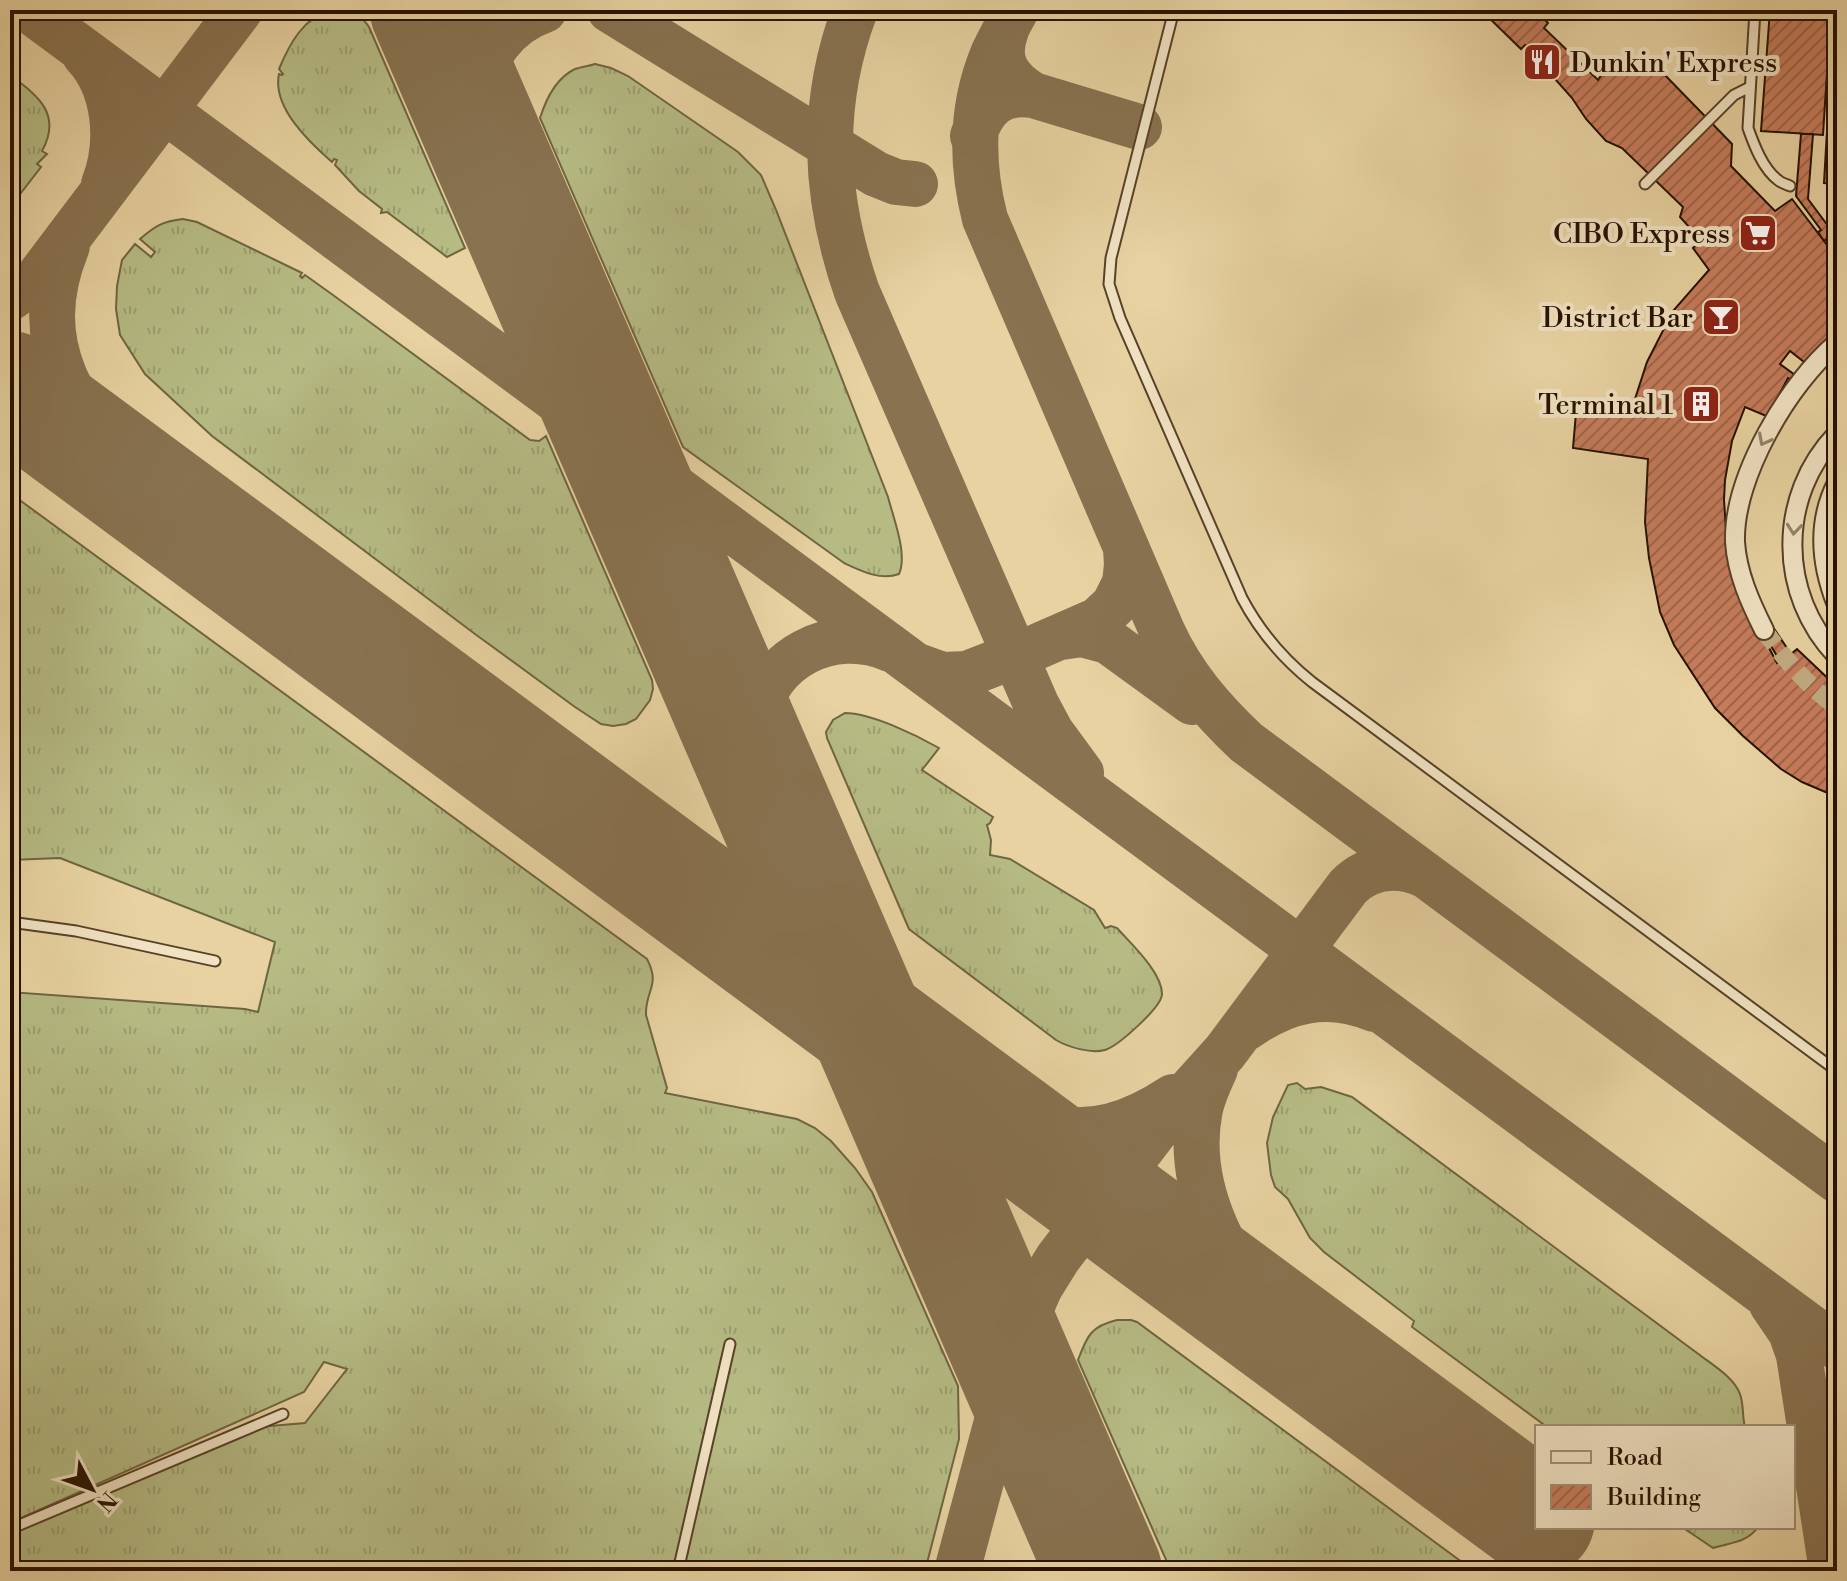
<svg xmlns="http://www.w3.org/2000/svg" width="1847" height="1581" font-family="'Libre Bodoni',serif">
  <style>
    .grass { fill: url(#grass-tufts); stroke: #6e6642; stroke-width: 2 }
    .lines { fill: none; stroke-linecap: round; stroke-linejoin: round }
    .taxiway { stroke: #887250; stroke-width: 46 }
    .runway { stroke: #887250; stroke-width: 116 }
    .building { fill: url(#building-hatch); stroke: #271100; stroke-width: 2 }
    .minor-tunnel { stroke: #c1ab81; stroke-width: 18; stroke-dasharray: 18 9; stroke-linecap: butt }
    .service-casing { stroke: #574128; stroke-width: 13 }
    .minor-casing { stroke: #574128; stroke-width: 22 }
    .service { stroke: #f0e2c2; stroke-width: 9 }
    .minor { stroke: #f0e2c2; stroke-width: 18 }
    .oneway { stroke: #96846b }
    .labels { text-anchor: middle; stroke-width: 8; stroke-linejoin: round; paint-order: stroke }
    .poi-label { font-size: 28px; fill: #271100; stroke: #f0e2c2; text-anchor: end }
  </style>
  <defs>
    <pattern id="grass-tufts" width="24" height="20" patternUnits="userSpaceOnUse" patternTransform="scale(2)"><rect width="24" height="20" fill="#b6bb84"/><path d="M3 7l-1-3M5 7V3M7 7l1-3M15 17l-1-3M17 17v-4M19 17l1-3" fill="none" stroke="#9ca070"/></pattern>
    <pattern id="building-hatch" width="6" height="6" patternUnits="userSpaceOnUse" patternTransform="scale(2)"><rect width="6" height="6" fill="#c57c5b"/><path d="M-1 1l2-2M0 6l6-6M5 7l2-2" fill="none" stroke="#a06449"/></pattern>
  </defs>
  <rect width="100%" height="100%" fill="#e8d2a1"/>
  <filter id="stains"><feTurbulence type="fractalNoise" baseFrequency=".0025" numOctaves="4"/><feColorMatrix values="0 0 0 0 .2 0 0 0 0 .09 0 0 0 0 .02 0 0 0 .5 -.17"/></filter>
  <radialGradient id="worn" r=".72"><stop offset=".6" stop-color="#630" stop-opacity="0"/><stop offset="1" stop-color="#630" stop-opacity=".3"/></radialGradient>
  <path class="grass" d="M330,10C348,10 359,12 369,27L465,248L447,257L387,212L381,213L382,209L359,191L335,165L337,160L334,159L332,162C309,142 272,107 279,74L282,75L283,74L279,69C289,45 303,18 330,10Z
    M595,64L611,68L628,76L738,152L761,175L776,210L888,497C893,517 908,554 899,574C881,581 861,571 844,563L683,447L540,118C546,99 556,78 575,69C581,67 589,66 595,64Z
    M10,75C39,96 62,115 42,151L47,154L37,164L41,167L10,207Z
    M183,219L197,222L300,272L302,273L300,276L302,278L305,275L333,295L530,440L539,441L546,436L652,680L653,689L650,700L636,719L626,724L613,726L601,724L575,707L475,634L212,436L145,374L120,335L116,309L117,286L122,260L135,244L151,257L155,252L140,239C155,226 163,221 183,219Z
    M10,493L647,959C661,986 645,990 646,1015L667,1088L665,1093L797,1119L815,1128L831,1141L855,1168L872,1192L958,1386L959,1439L925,1571H12L10,1568V1534L258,1427L305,1423L347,1369L324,1362L304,1392L10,1523V1414L18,1409L10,1395V992L245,1009L258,1012L275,942L60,858L10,860Z
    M845,713C871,713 916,735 939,748L922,770L993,817L990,823L987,825L991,840L990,855L1010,859L1094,910L1105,928L1111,926L1117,928C1131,944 1162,972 1162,994C1162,1007 1118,1046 1105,1050C1091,1054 1068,1047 1056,1040L909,929L827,738L826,732L833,720Z
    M1297,1083L1305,1089L1321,1087L1352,1097L1697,1353C1711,1364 1734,1377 1740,1394C1744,1405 1742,1416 1745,1427H1547L1412,1327L1414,1321L1324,1252L1310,1238L1288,1199L1275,1187L1271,1175L1267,1143L1273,1117L1288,1085Z
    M1117,1320H1131L1137,1322L1474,1571H1171L1078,1360C1087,1336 1091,1326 1117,1320Z
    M1682,1527H1758C1748,1542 1730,1543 1713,1548Z"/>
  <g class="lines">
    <path class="taxiway" d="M29,10L1837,1347
      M610,10L876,174L896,182L915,184
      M855,10C819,106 824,197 857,292L1036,704L1051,732L1081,773
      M1016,10C1008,25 1000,39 993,54C971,107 971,164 985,219L1162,631C1182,675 1211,709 1246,742L1837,1180
      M85,55C116,88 120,143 104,184
      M1033,95L1139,127
      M973,136C984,107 999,90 1033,95C1006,79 995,60 1006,30
      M490,154C485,135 479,116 479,97C480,57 507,23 544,10
      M67,246C25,349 78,411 141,486
      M10,298L37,279L240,10
      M1061,637L1082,634L1108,641L1192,702
      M917,666L942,675L967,674L1034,648L1098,620L1114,605L1125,583L1127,565L1126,548
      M763,784C759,763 753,742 756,721C765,658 833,624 890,649
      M1246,1028C1287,999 1327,990 1374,1009
      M1215,1069C1209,1082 1203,1095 1200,1109C1183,1191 1231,1268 1280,1329
      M940,1078C1026,1125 1081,1158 1173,1097
      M1772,1304L1791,1332L1799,1355L1832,1571
      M957,1571L1022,1328L1040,1287L1058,1258L1162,1122L1225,1052L1348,887C1369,866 1397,863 1425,875"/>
    <path class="runway" d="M428,10L1104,1571
      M10,389L1537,1519"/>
  </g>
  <path class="building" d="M1481,10H1536L1548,23L1544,28L1598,80L1606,68L1660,70L1732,144L1731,166L1775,211L1792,199L1837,258V329L1804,362L1790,351L1780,364L1795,375L1792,380L1788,378L1772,408L1775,409L1771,418L1745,407L1732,441L1725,480L1724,500L1727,545L1738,589L1777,663L1780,661L1763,633L1773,627L1791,654L1797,649L1837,687V797L1802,782L1781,769L1743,736L1715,708L1674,645L1660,612L1649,558L1645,522L1648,459L1573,448L1576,413L1604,417L1634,402L1647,362L1673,311L1709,270L1693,248L1701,240L1680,217L1683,207L1622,148L1606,141L1586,119L1572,98L1525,45L1521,49Z
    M1770,10H1831L1823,135L1761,131Z
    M1834,10H1837V184L1824,183Z
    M1801,134H1813L1808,199L1834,234L1824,241L1818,232L1821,230L1796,196Z"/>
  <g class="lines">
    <path class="minor-tunnel" d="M1764,630C1785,660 1807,685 1837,707"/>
    <g class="service-casing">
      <path id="service" d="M1174,10L1111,258L1109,284L1120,318L1242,598C1260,632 1282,658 1312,682L1837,1071
        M1755,10L1748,128C1754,145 1763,169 1778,180C1781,183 1786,184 1790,186
        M1645,184L1734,95L1750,87
        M10,922L76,931L215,961
        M10,1529L283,1414
        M678,1571L730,1344"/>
    </g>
    <g class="minor-casing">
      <path id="minor" d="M1837,434C1777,496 1778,595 1837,656
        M1837,483C1817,522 1821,565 1837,605
        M1764,630C1750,602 1737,573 1735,542C1733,477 1789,383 1837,343"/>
    </g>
    <use href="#service" class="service"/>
    <use href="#minor" class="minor"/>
  </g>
  <defs><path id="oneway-chevron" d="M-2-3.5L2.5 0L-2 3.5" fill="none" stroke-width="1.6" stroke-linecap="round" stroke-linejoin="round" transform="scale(2)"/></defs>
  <g class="oneway">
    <use href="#oneway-chevron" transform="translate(1764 440) rotate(118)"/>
    <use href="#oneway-chevron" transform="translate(1794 529) rotate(96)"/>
  </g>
  <defs>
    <g id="restaurant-square" transform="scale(2)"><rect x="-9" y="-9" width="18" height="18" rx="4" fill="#8f2418" stroke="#f0e2c2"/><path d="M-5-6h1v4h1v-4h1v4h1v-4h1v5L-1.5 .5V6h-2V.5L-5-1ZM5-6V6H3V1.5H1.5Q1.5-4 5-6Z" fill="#fff"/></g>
    <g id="supermarket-square" transform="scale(2)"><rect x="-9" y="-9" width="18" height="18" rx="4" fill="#8f2418" stroke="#f0e2c2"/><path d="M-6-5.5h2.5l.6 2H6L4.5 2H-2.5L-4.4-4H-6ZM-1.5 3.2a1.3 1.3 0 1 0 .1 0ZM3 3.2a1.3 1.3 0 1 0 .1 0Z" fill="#fff"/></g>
    <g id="bar-square" transform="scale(2)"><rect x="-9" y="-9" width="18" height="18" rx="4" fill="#8f2418" stroke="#f0e2c2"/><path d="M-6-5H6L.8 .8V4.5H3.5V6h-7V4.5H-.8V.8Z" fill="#fff"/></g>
    <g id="building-square" transform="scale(2)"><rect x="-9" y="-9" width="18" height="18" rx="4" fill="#8f2418" stroke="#f0e2c2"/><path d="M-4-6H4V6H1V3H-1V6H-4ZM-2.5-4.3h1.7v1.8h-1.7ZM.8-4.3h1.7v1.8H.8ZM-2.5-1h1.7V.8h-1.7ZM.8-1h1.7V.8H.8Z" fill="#fff"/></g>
  </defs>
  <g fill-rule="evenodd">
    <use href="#restaurant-square" x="1542" y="62"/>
    <use href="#supermarket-square" x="1758" y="233"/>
    <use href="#bar-square" x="1721" y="317"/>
    <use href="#building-square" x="1701" y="404"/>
  </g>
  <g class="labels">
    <g class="poi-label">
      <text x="1570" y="72" text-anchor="start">Dunkin' Express</text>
      <text x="1730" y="243">CIBO Express</text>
      <text x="1693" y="327">District Bar</text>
      <text x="1673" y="414">Terminal 1</text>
    </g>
  </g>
  <rect width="1847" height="1581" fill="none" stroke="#e8d2a1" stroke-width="40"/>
  <rect x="12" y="12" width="1823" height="1557" fill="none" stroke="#271100" stroke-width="4"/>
  <rect x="20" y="20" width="1807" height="1541" fill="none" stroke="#271100" stroke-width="2"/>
  <rect x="1535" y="1425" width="260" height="104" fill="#f0e2c2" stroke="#a08e74" stroke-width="2"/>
  <rect x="1551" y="1451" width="40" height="12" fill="#f0e2c2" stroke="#a08e74" stroke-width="2"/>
  <text x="1607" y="1465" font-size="24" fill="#271100">Road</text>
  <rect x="1551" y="1485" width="40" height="24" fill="url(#building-hatch)" stroke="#a08e74" stroke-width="2"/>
  <text x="1607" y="1505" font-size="24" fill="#271100">Building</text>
  <g transform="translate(92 1489) rotate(131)" stroke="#f0e2c2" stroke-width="6" paint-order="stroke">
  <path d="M0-6L14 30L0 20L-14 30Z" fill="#271100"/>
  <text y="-12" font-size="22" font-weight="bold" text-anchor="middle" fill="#271100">N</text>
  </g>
  <rect width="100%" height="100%" filter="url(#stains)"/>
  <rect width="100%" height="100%" fill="url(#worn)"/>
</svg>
